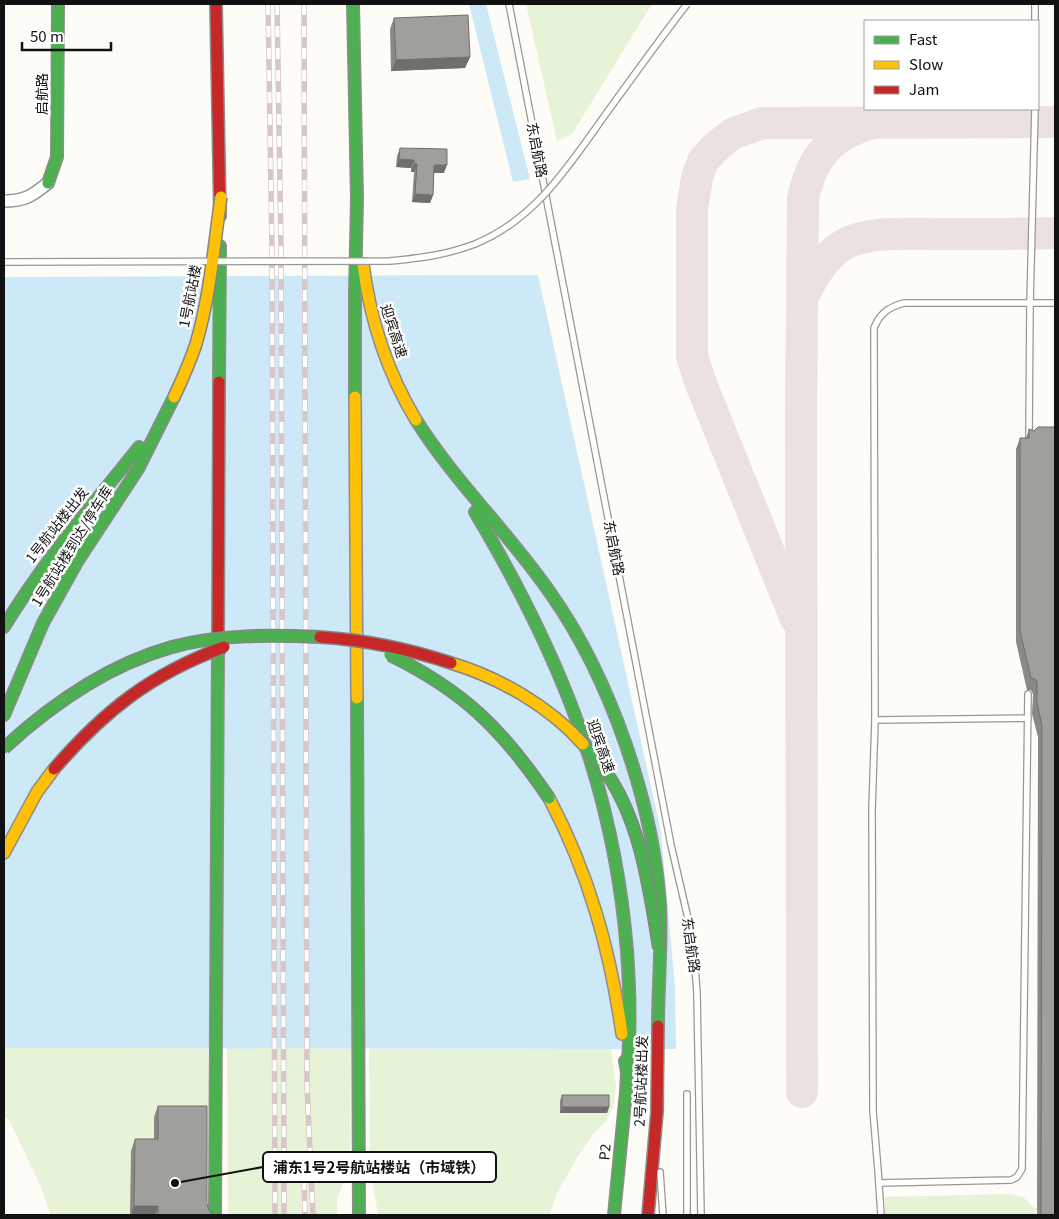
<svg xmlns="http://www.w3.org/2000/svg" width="1059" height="1219" font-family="Georgia,'Noto Sans SC',serif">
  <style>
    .green { fill: #e7f3d7 }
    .water { fill: #cde8f7 }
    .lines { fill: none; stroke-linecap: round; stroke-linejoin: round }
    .taxiway { stroke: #ebe1df; stroke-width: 32 }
    .lane-casing { stroke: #979795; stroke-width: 8 }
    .street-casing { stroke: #979795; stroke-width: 14 }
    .fast-casing { stroke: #8e8d8b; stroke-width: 14 }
    .slow-casing { stroke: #8e8d8b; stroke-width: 14 }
    .jam-casing { stroke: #8e8d8b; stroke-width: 14 }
    .lane { stroke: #fffffe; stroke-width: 5.5 }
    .street { stroke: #fffffe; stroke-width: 11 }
    .fast { stroke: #4caf50; stroke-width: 11 }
    .slow { stroke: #ffc107; stroke-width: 11 }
    .jam { stroke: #c62828; stroke-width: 11 }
    .rail-casing { stroke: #d9c6c7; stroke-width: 5.5 }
    .rail { stroke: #fff; stroke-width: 4; stroke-dasharray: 11; stroke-linecap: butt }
    .lane-bridge-casing { stroke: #979795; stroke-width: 8; stroke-linecap: butt }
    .fast-bridge-casing { stroke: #858482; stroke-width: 14; stroke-linecap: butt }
    .slow-bridge-casing { stroke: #858482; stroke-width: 14; stroke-linecap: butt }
    .jam-bridge-casing { stroke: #858482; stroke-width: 14; stroke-linecap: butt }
    .lane-bridge { stroke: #fffffe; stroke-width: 5.5 }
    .fast-bridge { stroke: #4caf50; stroke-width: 11 }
    .slow-bridge { stroke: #ffc107; stroke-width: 11 }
    .jam-bridge { stroke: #c62828; stroke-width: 11 }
    .wall { fill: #8a8986 }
    .shaded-wall { fill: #716f6d }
    .building { fill: #a19f9c; stroke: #716f6d }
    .labels { text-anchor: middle; stroke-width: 5; stroke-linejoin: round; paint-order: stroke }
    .street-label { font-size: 14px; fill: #111; stroke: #fff }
    .leader { fill: none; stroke: #111; stroke-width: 2 }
    .callout-dot { fill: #111; stroke: #fff; stroke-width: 2 }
    .callout { fill: #fff; stroke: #111; stroke-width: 2 }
    .callout-label { font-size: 15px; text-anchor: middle; font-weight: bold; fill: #111 }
  </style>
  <rect width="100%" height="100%" fill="#fdfcf7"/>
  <path class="green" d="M526,4H652L572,134L557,141Z
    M4,1048H208L209,1150L194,1215H51L41,1187L8,1118L4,1119Z
    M227,1048H351L350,1169L337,1198V1215H228Z
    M369,1049H611L616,1087L614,1104L607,1120L594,1133L577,1158L557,1193L549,1215H378L370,1167Z
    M1008,1194L1023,1197L1036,1209V1215H885V1197Z"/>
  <path class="water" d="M469,4H486L530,179L513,182Z
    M538,275L661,832L675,988L676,1049L4,1048V277Z"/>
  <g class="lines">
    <path class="taxiway" d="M802,298C813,277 825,254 847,243C871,231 910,234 937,234C977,234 1016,234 1055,233
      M796,619L701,384L692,356V209L697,178L703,161L713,150L722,142L734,133L763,123L1055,122
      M802,1092L801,409L803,199C812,154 833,133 877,122"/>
    <g class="lane-casing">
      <path id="lane" d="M509,4L671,845L693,940L697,993L701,1215
        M1035,21V4
        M1029,436L1030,303L1035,109
        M875,720L1028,718
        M687,1094V1215
        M660,1172L663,1215
        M879,1183L1011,1180L1017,1177L1022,1169L1028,694
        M881,1215L878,1170L873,1111L872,810L875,720L874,328C880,313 889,307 904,303H1055"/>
    </g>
    <g class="street-casing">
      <path id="street" d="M4,201C25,201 32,196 48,183"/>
    </g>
    <g class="fast-casing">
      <path id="fast" d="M353,4L357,198L355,294V397
        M48,183L57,157L58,4
        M219,382L220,246
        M416,420C455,482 509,533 551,594C610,678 653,802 660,905C662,945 658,986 658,1026
        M475,512C559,653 614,786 627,951C630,992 631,1031 627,1072
        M4,627C43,562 92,506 139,447
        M357,698L359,1215
        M4,715L43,623L77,562L138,469L174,397
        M215,1215L218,642
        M614,1215L626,1092L627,1072L625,1061"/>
    </g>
    <g class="slow-casing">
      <path id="slow" d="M363,264C370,319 387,372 416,420
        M355,397L357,698
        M549,798C589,874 610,949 622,1034
        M4,853L37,792L54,769"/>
    </g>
    <g class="jam-casing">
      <path id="jam" d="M216,4L220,216
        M218,642L219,382
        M648,1215L657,1112L658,1026"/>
    </g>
    <use href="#lane" class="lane"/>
    <use href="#street" class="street"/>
    <use href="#fast" class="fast"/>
    <use href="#slow" class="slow"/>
    <use href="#jam" class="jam"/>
    <g class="rail-casing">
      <path id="rail" d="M268,4L272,250L275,1215
        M277,4L281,249L284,1215
        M304,4L307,1086L313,1215
        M304,1179L305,1215"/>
    </g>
    <use href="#rail" class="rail"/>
    <g class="lane-bridge-casing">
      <path id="lane-bridge" d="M4,262L390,261C421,258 446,255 475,244C537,219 571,162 608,111C634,75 660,39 687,4"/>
    </g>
    <g class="fast-bridge-casing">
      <path id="fast-bridge" d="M390,655C464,691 503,730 549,798
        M583,744C588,751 595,757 600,764C640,815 649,886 659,948
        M4,748C53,703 108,665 172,647C219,634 272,635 320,637"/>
    </g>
    <g class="slow-bridge-casing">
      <path id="slow-bridge" d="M174,397C182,380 190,362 196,344C210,296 214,246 221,197
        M451,663C500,678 549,706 583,744"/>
    </g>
    <g class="jam-bridge-casing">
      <path id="jam-bridge" d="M320,637C365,640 409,649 451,663
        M54,769C104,711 151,674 224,647"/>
    </g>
    <use href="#lane-bridge" class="lane-bridge"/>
    <use href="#fast-bridge" class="fast-bridge"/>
    <use href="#slow-bridge" class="slow-bridge"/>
    <use href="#jam-bridge" class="jam-bridge"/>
  </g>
  <path class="wall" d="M394,18L470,57L465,68L391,71L390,29Z
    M400,148L444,173H434L433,195L430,203L412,202L414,172H411V168L396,167L397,156Z
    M1029,429L1034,431L1055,1215H1037L1038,737L1032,714L1033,694L1031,690H1027L1016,642V449L1020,438H1026Z
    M562,1095L609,1107L607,1113H560V1101Z
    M158,1106L207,1204L209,1210L212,1214L216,1215H130L131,1151L135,1139H154V1117Z"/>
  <path class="shaded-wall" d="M470,57L465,68L391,71L396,60Z
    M399,159L414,160L411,168L396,167Z
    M414,164H417L414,172H411Z
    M434,165H447L444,173H431Z
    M415,194L433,195L430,203L412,202Z
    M562,1107H609L607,1113H560Z
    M134,1206H158L155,1215H131Z"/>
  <path class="building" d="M468,15L470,57L396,60L394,18Z
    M400,148L447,149V165H434L433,195L415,194L417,164H414V160L399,159Z
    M1038,427H1055V1215H1041L1042,726L1037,703V682L1035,679L1031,678L1020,631V438H1029V429L1034,431Z
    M562,1095H609V1107H562Z
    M158,1106H207V1204L209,1210L212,1214L216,1215H158V1206H134L135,1139H158Z"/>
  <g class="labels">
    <g class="street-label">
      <text transform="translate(42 94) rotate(-90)" y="5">启航路</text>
      <text transform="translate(537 150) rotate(79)" y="5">东启航路</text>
      <text transform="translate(190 296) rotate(-79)" y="5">1号航站楼</text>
      <text transform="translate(394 331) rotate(72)" y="5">迎宾高速</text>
      <text transform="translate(57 525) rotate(-52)" y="5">1号航站楼出发</text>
      <text transform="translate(72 546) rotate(-58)" y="5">1号航站楼到达/停车库</text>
      <text transform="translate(614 548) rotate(79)" y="5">东启航路</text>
      <text transform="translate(601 746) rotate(71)" y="5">迎宾高速</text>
      <text transform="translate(691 945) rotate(82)" y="5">东启航路</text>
      <text transform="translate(641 1081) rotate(-88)" y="5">2号航站楼出发</text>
      <text transform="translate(605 1152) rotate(-85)" y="5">P2</text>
    </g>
  </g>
  <path class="leader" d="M175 1183L263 1167"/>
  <circle class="callout-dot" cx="175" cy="1183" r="5"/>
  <rect class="callout" x="263" y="1152" width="233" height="30" rx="5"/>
  <g class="callout-label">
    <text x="379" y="1173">浦东1号2号航站楼站（市域铁）</text>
  </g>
  <rect width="1059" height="1219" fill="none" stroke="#111111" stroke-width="10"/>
  <rect x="864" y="20" width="175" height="90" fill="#ffffff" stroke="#a0a0a0"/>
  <rect x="874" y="36" width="25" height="8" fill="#4caf50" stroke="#a0a0a0"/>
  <text x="909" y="45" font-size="15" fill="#111111">Fast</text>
  <rect x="874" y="61" width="25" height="8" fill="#ffc107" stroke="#a0a0a0"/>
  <text x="909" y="70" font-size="15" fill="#111111">Slow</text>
  <rect x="874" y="86" width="25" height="8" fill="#c62828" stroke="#a0a0a0"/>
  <text x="909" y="95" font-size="15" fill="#111111">Jam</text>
  <path d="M22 42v8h89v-8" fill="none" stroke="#111111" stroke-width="2.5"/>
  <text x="30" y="42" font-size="15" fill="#111111" stroke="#ffffff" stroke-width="4" paint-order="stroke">50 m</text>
</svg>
